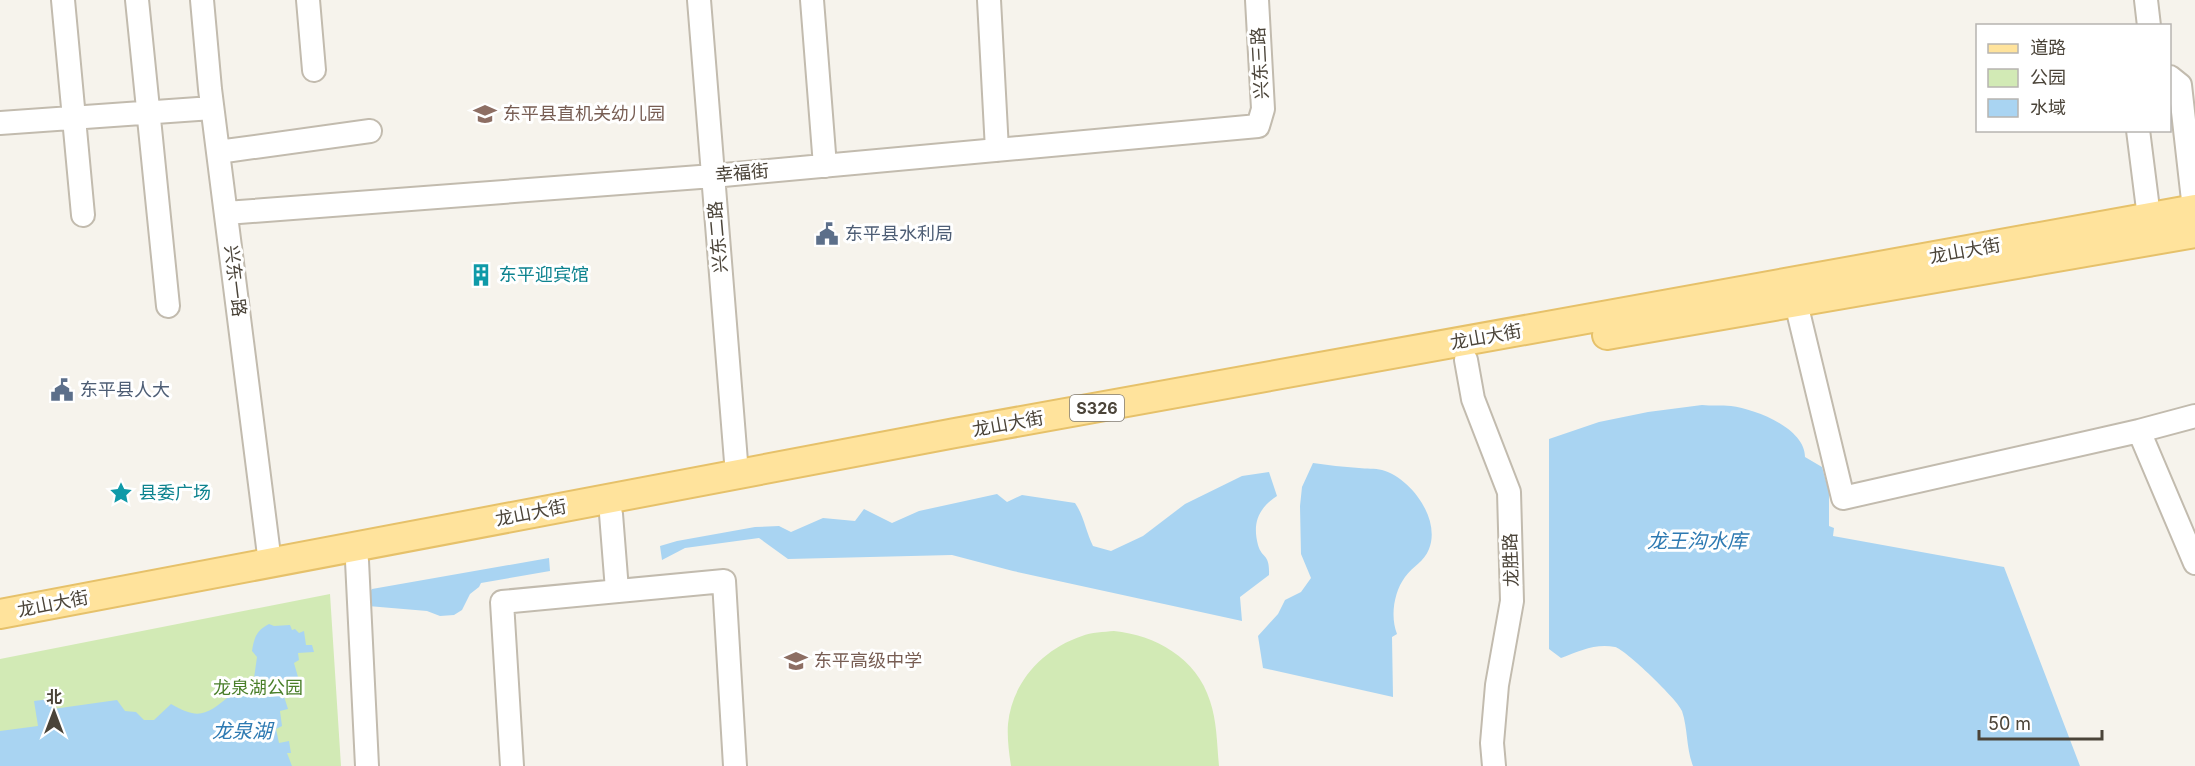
<svg xmlns="http://www.w3.org/2000/svg" width="2195" height="766" font-family="Inter,'Noto Sans SC',sans-serif">
  <style>
    .green { fill: #d2eab5 }
    .water { fill: #a9d4f2 }
    .lines { fill: none; stroke-linecap: round; stroke-linejoin: round }
    .minor-casing { stroke: #c2bbae; stroke-width: 26 }
    .major-casing { stroke: #e6c16a; stroke-width: 32 }
    .minor { stroke: #fff; stroke-width: 22 }
    .major { stroke: #ffe39c; stroke-width: 28 }
    .labels { text-anchor: middle; stroke-width: 6; stroke-linejoin: round; paint-order: stroke }
    .shield { fill: #fff; stroke: #817c74; stroke-width: 1.5 }
    .shield-label { font-size: 16px; font-weight: bold; fill: #4b4439 }
    .street-label { font-size: 18px; fill: #4b4439; stroke: #fff }
    .education-label { font-size: 18px; fill: #785e54; stroke: #fff; text-anchor: start }
    .service-label { font-size: 18px; fill: #4e5e75; stroke: #fff; text-anchor: start }
    .culture-label { font-size: 18px; fill: #0d838f; stroke: #fff; text-anchor: start }
    .park-label { font-size: 18px; fill: #4a7f2a; stroke: #fff }
    .water-label { font-size: 20px; font-style: italic; fill: #2e7ab2; stroke: #fff }
  </style>
  <rect width="100%" height="100%" fill="#f6f3ec"/>
  <path class="green" d="M330,594L341,766H0V659Z
    M1114,631C1155,635 1197,658 1210,701C1217,721 1217,745 1219,766H1011C1009,753 1007,737 1008,724C1012,682 1043,649 1082,636C1091,632 1104,632 1114,631Z"/>
  <path class="water" d="M1702,405C1711,406 1721,405 1731,406C1755,409 1805,428 1805,457L1822,467L1829,492V526L1834,528L1833,536L2004,567L2080,766H1693C1686,748 1688,729 1682,711C1679,701 1625,649 1615,647C1596,643 1579,651 1561,658L1549,649V439L1599,422L1648,412Z
    M1313,463C1328,465 1343,467 1359,468C1366,469 1375,468 1382,470C1411,478 1441,519 1429,549C1424,562 1413,566 1405,577C1394,592 1390,616 1397,634L1392,637L1393,697L1263,668L1258,636L1278,614L1285,600L1301,592L1311,578L1301,554L1300,506L1302,487Z
    M1269,472L1277,496C1259,508 1252,522 1258,545C1262,559 1270,553 1269,575L1240,597L1242,621L1013,571L952,555L788,559L759,538L685,548L662,560L660,546L677,541L755,527L779,526L791,532L823,518L855,521L864,509L892,523L919,511L997,494L1007,502L1022,495L1075,503C1084,516 1086,532 1093,546L1111,551L1143,536L1185,504L1242,476Z
    M549,558L550,571L481,583L479,587L470,594L462,610L454,615L440,616L427,611L368,606L367,596L372,589Z
    M269,624L274,626L290,625L292,630L295,629L299,633L304,631L306,645H312L314,652L298,653L299,660L294,663L298,677L288,679L290,687L282,690L288,709L280,711L282,726L276,729L279,743L289,741L291,753H287L292,766H0V731L38,726L34,701L50,699L53,709L117,700L125,711L136,712L144,720H154L171,704C200,721 207,714 231,695C238,689 246,684 254,678L257,657L252,651C254,637 257,630 269,624Z"/>
  <g class="lines">
    <g class="minor-casing">
      <path id="minor" d="M63,0L83,215
        M137,0L168,306
        M202,0L210,89L270,563
        M308,0L314,70
        M699,0L737,474
        M812,0L825,166
        M989,0L997,150
        M2146,0L2149,26
        M2170,77L2180,85L2194,209
        M0,123L212,108
        M2138,130L2151,233
        M218,152L370,131
        M226,213L713,176L1258,126L1263,109L1257,0
        M1796,303L1843,498L2139,431L2195,416
        M1466,360L1473,399L1509,492L1512,601L1497,685L1492,743L1494,766
        M2139,431L2195,563
        M611,514L617,590
        M357,561L367,766
        M512,766L502,602L724,581L735,766"/>
    </g>
    <g class="major-casing">
      <path id="major" d="M1607,335L2195,233
        M0,614L955,433L2195,209"/>
    </g>
    <use href="#minor" class="minor"/>
    <use href="#major" class="major"/>
  </g>
  <defs>
    <g id="school-bare" transform="scale(1.8)"><path d="M0-5L7-2L0 1L-7-2ZM-4 1L0 2.5L4 1V4Q0 6-4 4Z" fill="#8d6e63" stroke="#fff" stroke-width="2.5" paint-order="stroke"/></g>
    <g id="civic-bare" transform="scale(1.8)"><path d="M-.6-6.5H3V-4.5H.6V-3L4-1V1h2V6H-6V1h2V-1L-.6-3ZM-1.2 2.5V6h2.4V2.5Z" fill="#5c6f8a" stroke="#fff" stroke-width="2.5" paint-order="stroke"/></g>
    <g id="building-bare" transform="scale(1.8)"><path d="M-4-6H4V6H1V3H-1V6H-4ZM-2.5-4.3h1.7v1.8h-1.7ZM.8-4.3h1.7v1.8H.8ZM-2.5-1h1.7V.8h-1.7ZM.8-1h1.7V.8H.8Z" fill="#0f9aa8" stroke="#fff" stroke-width="2.5" paint-order="stroke"/></g>
    <g id="sight-bare" transform="scale(1.8)"><path d="M0-6L1.8-2.2L6-1.7L2.9 1.2L3.7 5.4L0 3.3L-3.7 5.4L-2.9 1.2L-6-1.7L-1.8-2.2Z" fill="#0f9aa8" stroke="#fff" stroke-width="2.5" paint-order="stroke"/></g>
  </defs>
  <g fill-rule="evenodd">
    <use href="#school-bare" x="485" y="114"/>
    <use href="#civic-bare" x="827" y="234"/>
    <use href="#building-bare" x="481" y="275"/>
    <use href="#civic-bare" x="62" y="390"/>
    <use href="#sight-bare" x="121" y="493"/>
    <use href="#school-bare" x="796" y="661"/>
  </g>
  <g class="labels">
    <rect class="shield" x="1070" y="395" width="54" height="26" rx="4.5"/>
    <g class="shield-label">
      <text x="1097" y="414">S326</text>
    </g>
    <g class="street-label">
      <text transform="translate(1260 63) rotate(-93)" y="6">兴东三路</text>
      <text transform="translate(742 173) rotate(-5)" y="6">幸福街</text>
      <text transform="translate(718 237) rotate(-95)" y="6">兴东二路</text>
      <text transform="translate(1965 251) rotate(-10)" y="6">龙山大街</text>
      <text transform="translate(235 281) rotate(83)" y="6">兴东一路</text>
      <text transform="translate(1486 337) rotate(-10)" y="6">龙山大街</text>
      <text transform="translate(1008 424) rotate(-10)" y="6">龙山大街</text>
      <text transform="translate(531 513) rotate(-11)" y="6">龙山大街</text>
      <text transform="translate(1511 560) rotate(-92)" y="6">龙胜路</text>
      <text transform="translate(53 604) rotate(-11)" y="6">龙山大街</text>
    </g>
    <g class="education-label">
      <text x="503" y="120">东平县直机关幼儿园</text>
      <text x="814" y="667">东平高级中学</text>
    </g>
    <g class="service-label">
      <text x="845" y="240">东平县水利局</text>
      <text x="80" y="396">东平县人大</text>
    </g>
    <g class="culture-label">
      <text x="499" y="281">东平迎宾馆</text>
      <text x="139" y="499">县委广场</text>
    </g>
    <g class="park-label">
      <text x="258" y="694">龙泉湖公园</text>
    </g>
    <g class="water-label">
      <text x="1697" y="548">龙王沟水库</text>
      <text x="242" y="738">龙泉湖</text>
    </g>
  </g>
  <rect x="1976" y="24" width="195" height="108" fill="#ffffff" stroke="#b7b4b0" stroke-width="1.5"/>
  <rect x="1988" y="44" width="30" height="9" fill="#ffe39c" stroke="#b7b4b0" stroke-width="1.5"/>
  <text x="2030" y="54" font-size="18" fill="#4b4439">道路</text>
  <rect x="1988" y="69" width="30" height="18" fill="#d2eab5" stroke="#b7b4b0" stroke-width="1.5"/>
  <text x="2030" y="84" font-size="18" fill="#4b4439">公园</text>
  <rect x="1988" y="99" width="30" height="18" fill="#a9d4f2" stroke="#b7b4b0" stroke-width="1.5"/>
  <text x="2030" y="114" font-size="18" fill="#4b4439">水域</text>
  <g transform="translate(54 712)" stroke="#ffffff" stroke-width="4.5" paint-order="stroke">
  <path d="M0-4.5L10 22L0 15L-10 22Z" fill="#4b4439"/>
  <text y="-9" font-size="16" font-weight="bold" text-anchor="middle" fill="#4b4439">北</text>
  </g>
  <path d="M1979 730v9h123v-9" fill="none" stroke="#4b4439" stroke-width="3"/>
  <text x="1988" y="730" font-size="18" fill="#4b4439" stroke="#ffffff" stroke-width="4.5" paint-order="stroke">50 m</text>
</svg>
